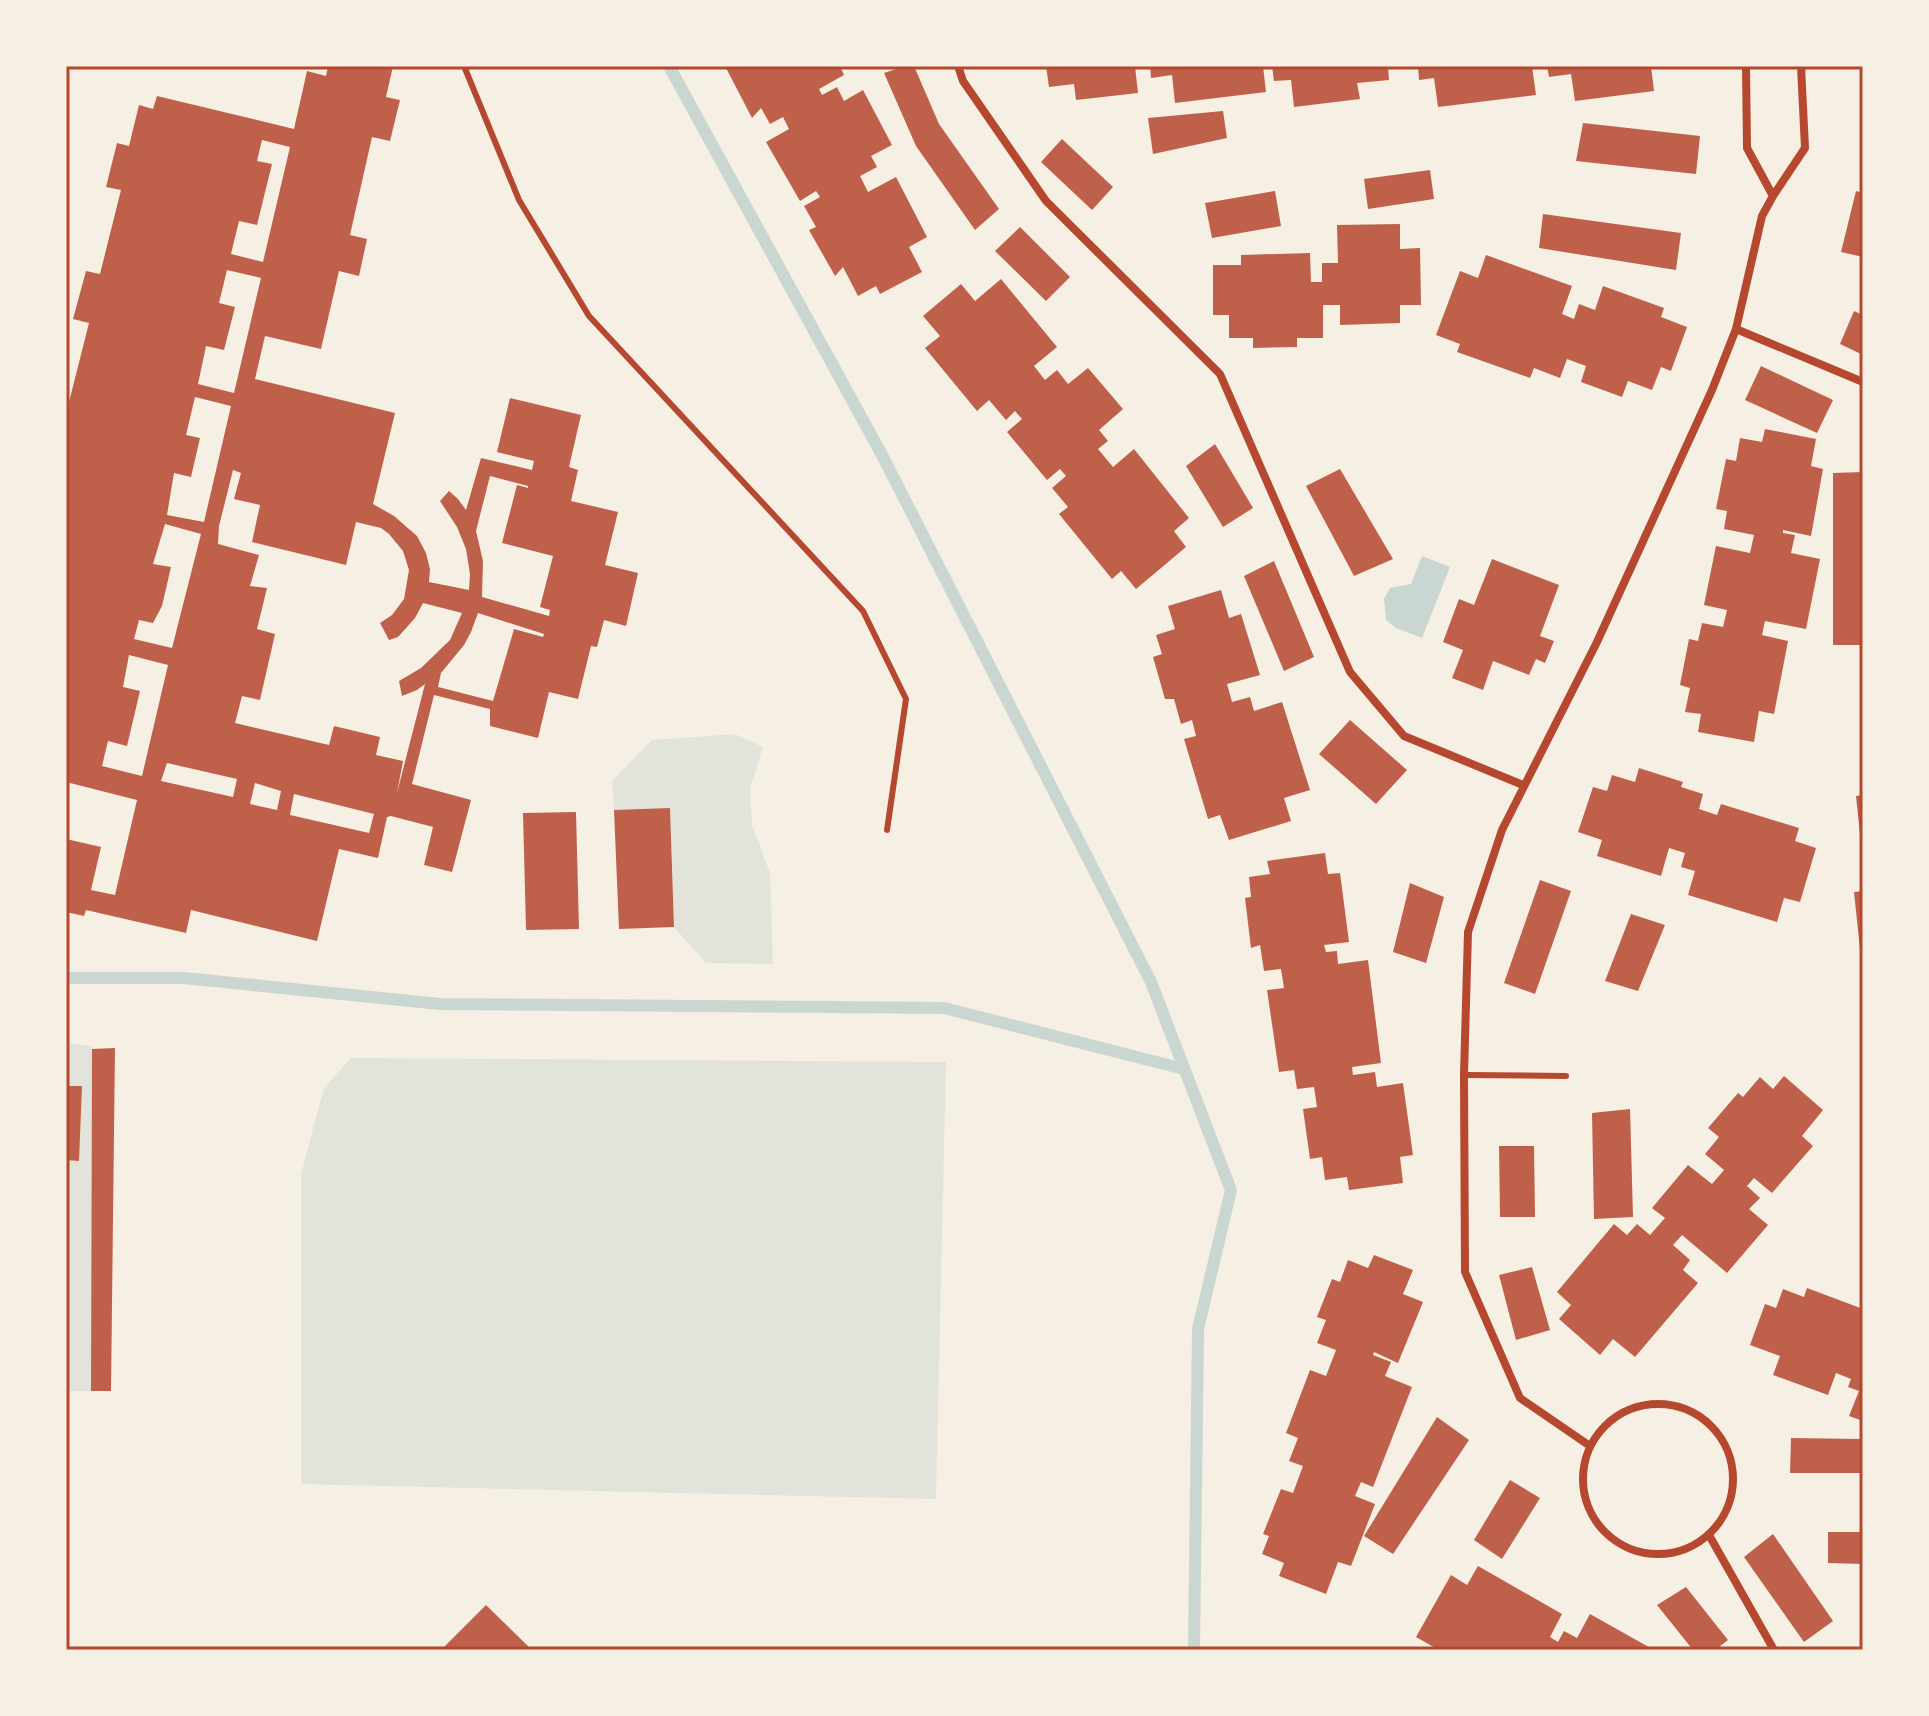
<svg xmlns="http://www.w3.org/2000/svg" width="1929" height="1716" font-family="'Zilla Slab',serif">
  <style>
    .green { fill: #e2e4dc }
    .water { fill: #c9d6d2 }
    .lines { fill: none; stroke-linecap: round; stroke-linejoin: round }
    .stream { stroke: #c9d6d2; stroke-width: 12 }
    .building { fill: #bf614a; fill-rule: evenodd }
    .service { stroke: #b5482f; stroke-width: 6 }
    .minor { stroke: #b5482f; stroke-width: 8 }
    .neatline { fill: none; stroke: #b5482f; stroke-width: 3 }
  </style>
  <rect width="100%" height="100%" fill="#f6efe4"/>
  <path class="green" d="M735,734L763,747L750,788L752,825L770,873L773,964L706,963L674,927L670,808L614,810L612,781L652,740Z
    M66,1043L92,1046L91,1391H66Z
    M351,1058L946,1062L936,1499L301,1484V1174L324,1088Z"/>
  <path class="water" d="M1422,556L1450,567L1422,638L1396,628L1386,620L1384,599L1390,588L1411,584Z"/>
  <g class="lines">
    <path class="stream" d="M669,66L882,455L1151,982L1231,1190L1198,1329L1194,1650
      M66,978H184L440,1004L944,1008L1184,1069"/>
  </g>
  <path class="building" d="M328,66H393L386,97L400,100L390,141L372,137L350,235L367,239L359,276L339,271L321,349L265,336L255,379L395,413L373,504L394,516L417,536L426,553L430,569L429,582L469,590L470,574L466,549L457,527L440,501L449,491L458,499L466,510L481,458L532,470L534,461L497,452L510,398L581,415L569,467L578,470L571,501L618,512L605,565L638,573L626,626L604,620L597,647L591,646L578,699L549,692L538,738L490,726V709L434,695L412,784L471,800L452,872L424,865L433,827L391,816L387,817L378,858L339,849L317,941L191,910L186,933L86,910L84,916L66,912V839L101,847L91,890L115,895L137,800L66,782V405L68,406L89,323L73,319L86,271L100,274L121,190L106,187L117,143L129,146L139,105L153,109L157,96L294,129L307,71L326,76ZM262,140L290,147L263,262L231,254L239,221L257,225L272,164L257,161ZM227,270L261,278L234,393L198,384L206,346L224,350L235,307L219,303ZM195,397L231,406L204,522L167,515L174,473L191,477L200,438L186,435ZM233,470L241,473L234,499L260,505L252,542L346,565L356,522L381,528L389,534L403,551L409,570L404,599L392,615L380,623L389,640L398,637L407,627L415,618L423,603L462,613L450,640L421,668L399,681L402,696L417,690L425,684L397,793L403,761L376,755L380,737L334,726L329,745L235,723L242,696L260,700L275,634L257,629L267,588L250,586L259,555L218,544L219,526ZM490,476L528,486V488L517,485L502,543L553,556L540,607L550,610L549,616L482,597L483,561L476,531ZM165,524L201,534L172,648L134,639L139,620L153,623L162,606L171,567L153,564ZM478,613L544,634L543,637L514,629L493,701L438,687L441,673L464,645L471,632ZM129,655L168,665L142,776L102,766L108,741L127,746L140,691L123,687ZM167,763L237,779L233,797L161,781ZM255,783L281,791L277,810L250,804ZM294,794L374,814L369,833L290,815Z
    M729,66H840L844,75L819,89L822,95L837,87L844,101L863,90L892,145L871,156L877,167L860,176L868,192L896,177L927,237L909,247L922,272L880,294L876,286L858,296L843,267L835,276L809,230L816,227L804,206L820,197L816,191L800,201L766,142L789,129L783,117L770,124L761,108L752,118L726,68Z
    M905,66H914L939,124L999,209L975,230L916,146L884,73Z
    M1046,66H1135L1138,93L1076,100L1074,84L1049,87Z
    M1150,66H1263L1266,92L1175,103L1172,75L1151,78Z
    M1272,66H1388L1389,80L1357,83L1360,99L1294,107L1291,80L1274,81Z
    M1418,66H1532L1536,95L1438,107L1434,78L1419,80Z
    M1547,66H1651L1654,91L1575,101L1571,74L1549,77Z
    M1223,111L1227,138L1153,154L1148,118Z
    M1583,123L1700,136L1696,174L1576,161Z
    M1062,139L1113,187L1092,210L1041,162Z
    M1430,170L1434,199L1368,209L1364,179Z
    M1275,191L1281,226L1212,238L1205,203Z
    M1856,191L1863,193V257L1841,252Z
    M1543,214L1681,233L1676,270L1539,248Z
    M1400,224V249L1420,248L1421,305H1400V323L1340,325V305H1323V338H1297V347L1253,348V338H1229V315H1213V265H1241V255L1310,253L1311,282H1322V263H1338L1337,225Z
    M1020,227L1070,277L1046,301L995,251Z
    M1486,255L1572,286L1562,314L1574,319L1579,304L1595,310L1603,286L1664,308L1661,317L1687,327L1671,371L1661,367L1652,390L1628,381L1622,397L1581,382L1586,366L1567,359L1560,378L1534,368L1530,378L1457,352L1460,344L1436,335L1460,271L1478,278Z
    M1001,279L1057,347L1034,366L1045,380L1057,370L1068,384L1088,368L1123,409L1099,430L1108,441L1098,449L1113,467L1134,449L1189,518L1174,531L1186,547L1136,589L1121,571L1112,579L1059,514L1068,507L1052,488L1066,476L1060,469L1047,480L1007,432L1022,419L1015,411L1006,420L989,400L977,411L925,348L940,336L923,316L961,284L975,301Z
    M1854,311L1863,315V355L1840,344Z
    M1761,366L1833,400L1817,433L1745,400Z
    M1765,429L1816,439L1811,466L1823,469L1811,536L1783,530V533L1795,535L1791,553L1820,559L1806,629L1765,621L1762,635L1788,641L1774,714L1759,711L1754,742L1698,732L1701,714L1685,712L1690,688L1680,685L1689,639L1698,641L1702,623L1723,627L1727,610L1704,605L1716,546L1750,553L1754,535L1724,529L1727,511L1716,509L1726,459L1736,461L1740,438L1762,442Z
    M1215,444L1253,508L1223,527L1186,466Z
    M1340,469L1393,559L1354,576L1306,486Z
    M1863,472V645H1833V473Z
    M1492,559L1559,585L1540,636L1554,641L1545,663L1536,659L1529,675L1493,661L1483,690L1452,678L1463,650L1443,642L1459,599L1474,605Z
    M1274,561L1314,657L1284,671L1244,576Z
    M1221,590L1229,618L1241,614L1260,675L1227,684L1232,702L1250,697L1254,711L1282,702L1310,790L1284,798L1291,821L1229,840L1220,815L1208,819L1184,739L1196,736L1192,720L1181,724L1174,699H1165L1153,657L1162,654L1156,635L1175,629L1168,606Z
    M1350,720L1407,770L1376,804L1319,754Z
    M1639,768L1683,782L1681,787L1703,794L1699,809L1717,815L1721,804L1799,828L1795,841L1816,848L1800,902L1784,898L1777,922L1688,895L1695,871L1681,867L1685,853L1669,848L1661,876L1597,856L1602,840L1578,832L1593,787L1607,791L1612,775L1635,782Z
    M1863,795V844H1861L1856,796Z
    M670,808L674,927L619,929L614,810Z
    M576,812L579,929L526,930L523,813Z
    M1325,853L1328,874L1340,873L1349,942L1324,945L1326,952L1337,951L1338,964L1368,960L1381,1063L1352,1067L1353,1075L1375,1072L1377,1087L1403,1083L1413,1155L1400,1157L1403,1183L1349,1190L1347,1177L1325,1180L1322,1157L1310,1159L1303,1109L1317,1107L1314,1087L1297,1089L1294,1070L1279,1072L1267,990L1284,988L1281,969L1264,971L1260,945L1251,948L1245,898L1251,897L1249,877L1270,874L1267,861Z
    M1540,880L1571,891L1535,994L1504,983Z
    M1410,883L1444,897L1426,963L1393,952Z
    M1863,891V959H1861L1854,892Z
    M1631,914L1665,925L1638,991L1605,981Z
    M115,1048L111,1391H91L92,1049Z
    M1784,1076L1823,1110L1802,1136L1813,1146L1772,1193L1754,1178L1747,1186L1760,1198L1749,1209L1768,1225L1727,1273L1682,1235L1673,1245L1690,1260L1683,1270L1698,1283L1635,1357L1613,1339L1600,1355L1559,1319L1571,1305L1557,1292L1614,1224L1627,1235L1637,1224L1650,1235L1665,1218L1652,1208L1688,1165L1712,1184L1724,1170L1705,1154L1719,1137L1708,1128L1738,1093L1743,1097L1760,1077L1773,1089Z
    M66,1086H82L79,1161L66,1160Z
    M1630,1109L1633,1217L1594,1219L1592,1113Z
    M1499,1146H1534L1535,1217H1500Z
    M1374,1255L1413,1270L1403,1294L1423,1302L1398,1363L1374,1352L1373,1355L1391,1362L1385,1376L1412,1387L1373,1487L1361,1482L1355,1496L1375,1504L1351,1566L1338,1562L1326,1594L1279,1576L1284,1563L1262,1554L1269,1536L1263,1534L1281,1489L1293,1493L1303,1466L1289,1461L1298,1438L1286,1433L1310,1370L1326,1376L1336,1350L1317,1343L1326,1320L1317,1317L1332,1279L1340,1282L1348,1260L1368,1268Z
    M1532,1267L1550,1330L1516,1340L1499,1275Z
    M1807,1288L1863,1309V1421L1849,1416L1859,1391L1848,1387L1851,1379L1836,1373L1828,1395L1773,1375L1780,1356L1750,1345L1765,1304L1776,1308L1783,1289L1804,1297Z
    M1437,1417L1469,1440L1393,1554L1364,1536Z
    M1791,1438L1862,1439L1861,1473H1790Z
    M1510,1480L1540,1498L1502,1559L1474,1540Z
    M1828,1532H1863V1564L1828,1563Z
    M1773,1534L1833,1621L1804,1642L1744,1557Z
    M1478,1566L1562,1614L1550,1637L1558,1642L1564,1631L1577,1638L1590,1614L1654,1650H1439L1416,1637L1451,1575L1467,1585Z
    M1686,1587L1728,1640L1715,1650H1693L1657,1605Z
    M486,1605L532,1650H446L443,1648Z"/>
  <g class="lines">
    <path class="service" d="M464,66L519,200L589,316L863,611L906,699L887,830
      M1464,1075L1566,1076"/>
    <path class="minor" d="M958,66L963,81L1046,201L1220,374L1350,672L1404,736L1523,785
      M1746,66L1747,148L1773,196
      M1736,329L1863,382
      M1583 1479a75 75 0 1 1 150 0a75 75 0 1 1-150 0Z
      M1590,1446L1520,1398L1465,1272L1464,1075L1468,932L1502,830L1597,642L1712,390L1736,329L1762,216L1773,196L1805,148L1801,66
      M1709,1535L1774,1650"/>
  </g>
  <rect width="1929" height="1716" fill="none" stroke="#f6efe4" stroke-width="136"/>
  <rect x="68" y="68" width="1793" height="1580" class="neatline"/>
</svg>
